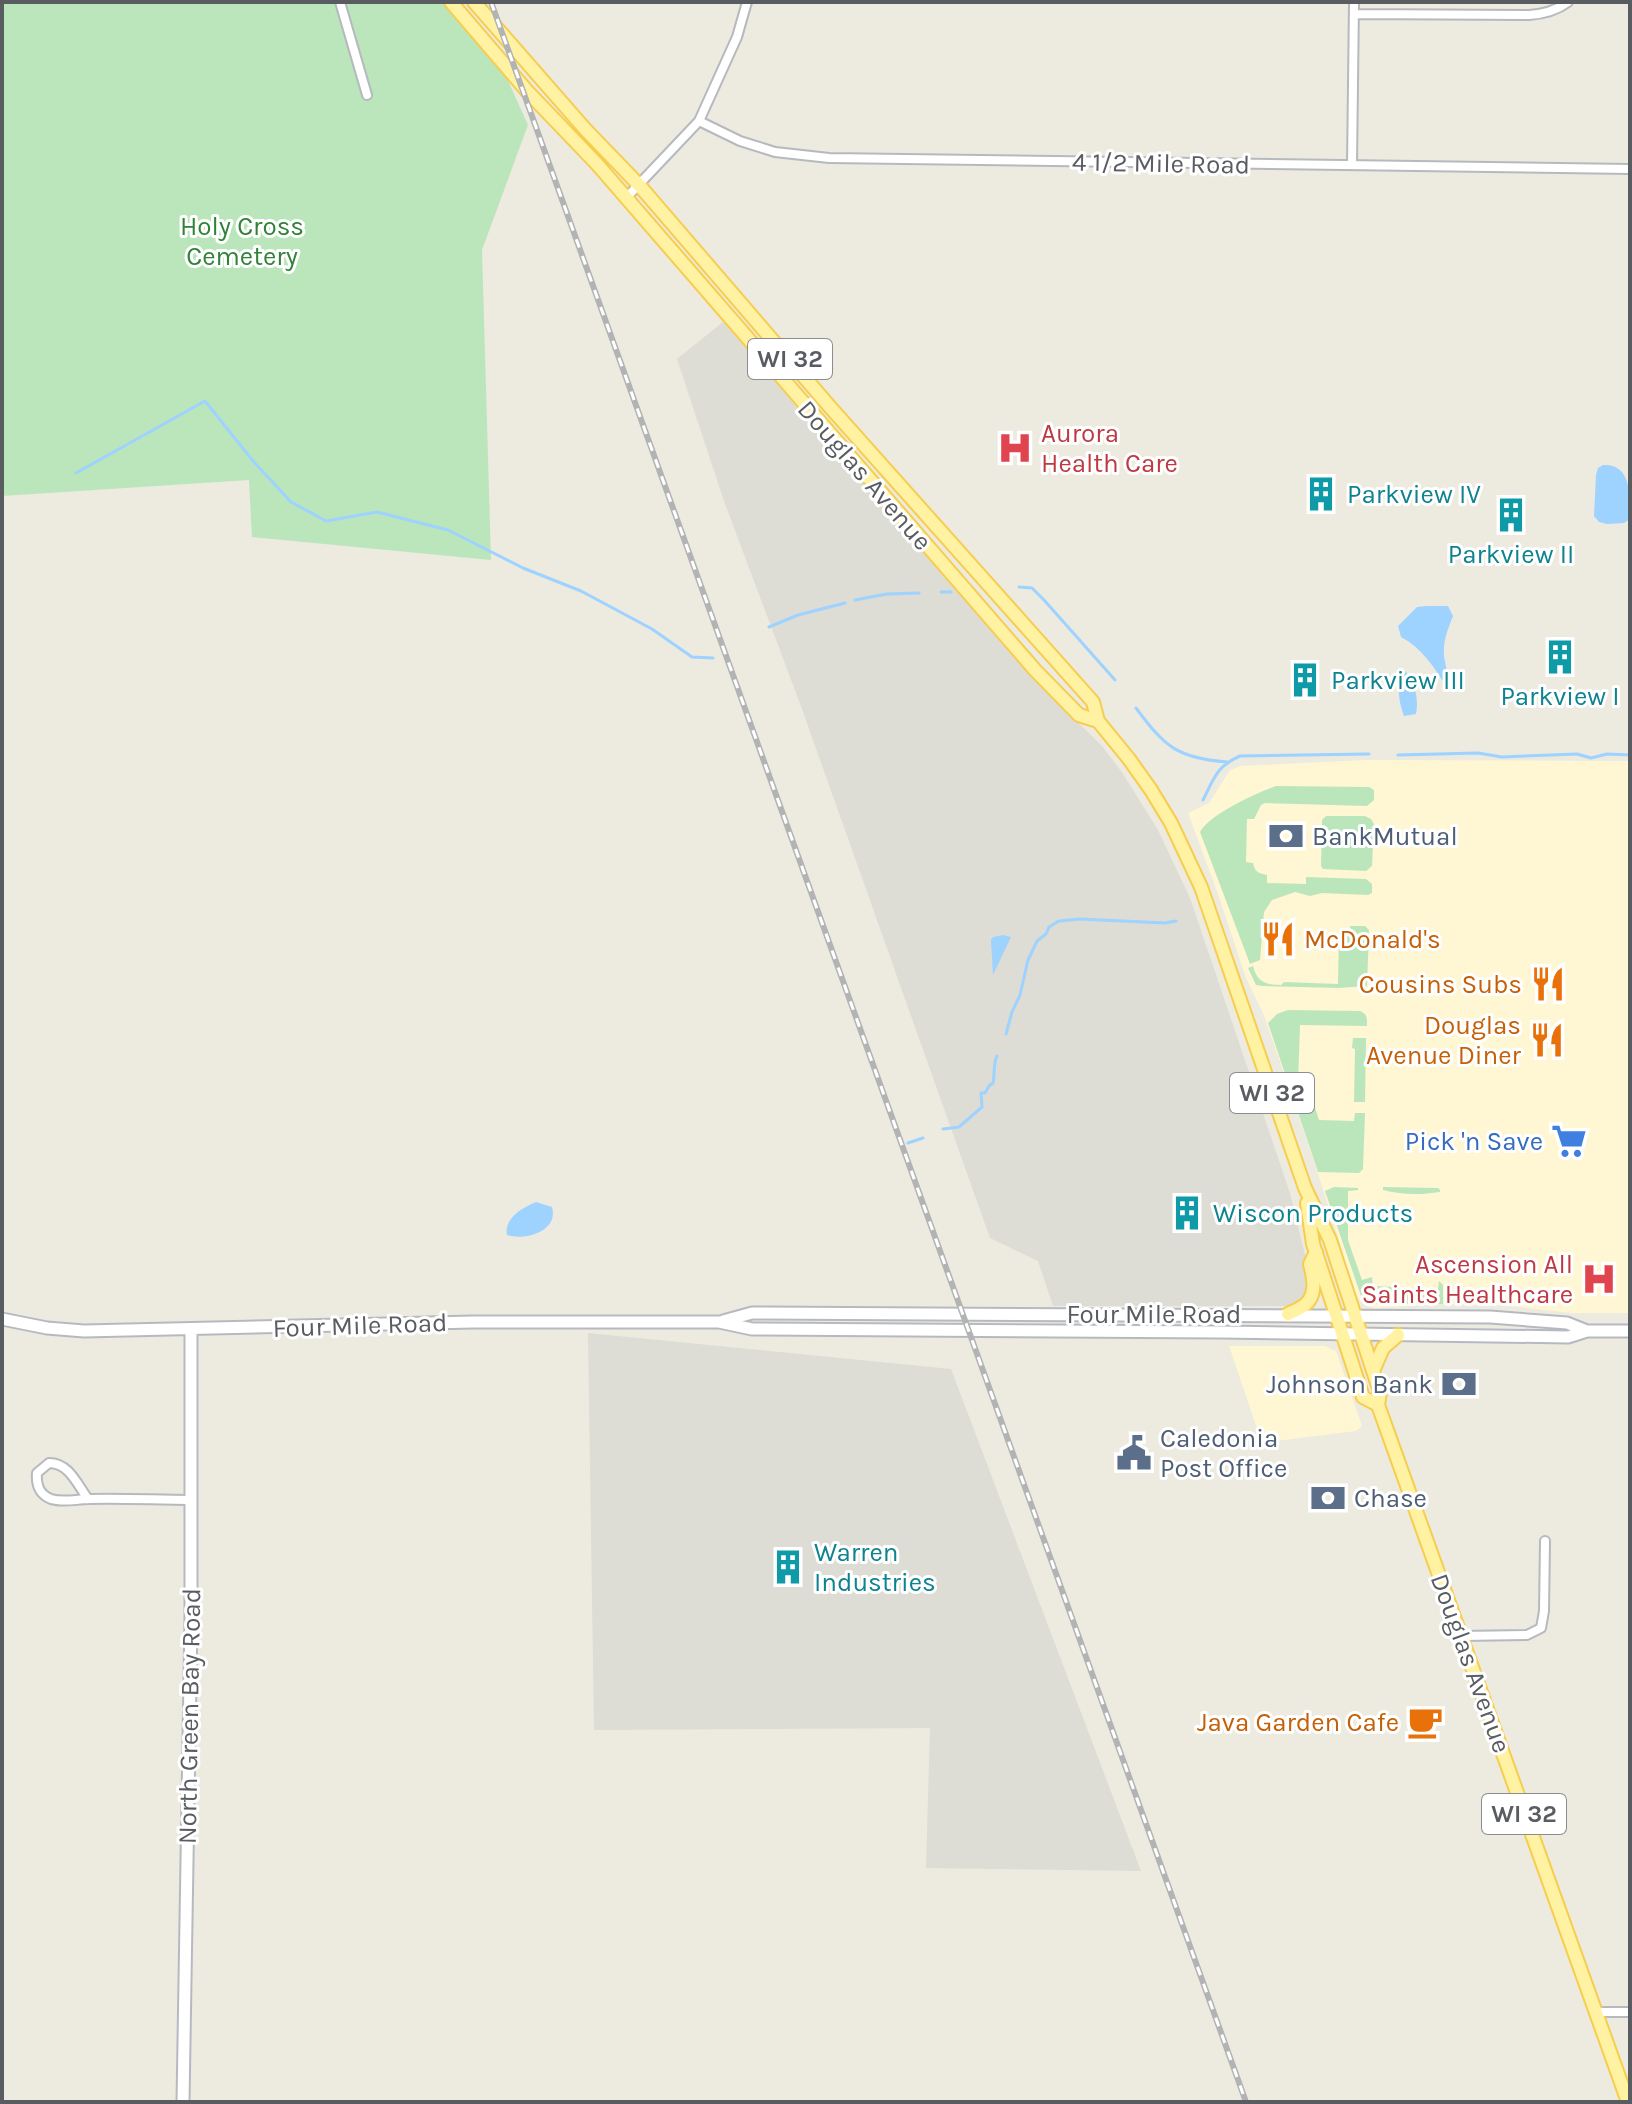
<svg xmlns="http://www.w3.org/2000/svg" width="1632" height="2104" font-family="Karla,sans-serif">
  <style>
    .commercial { fill: #fff6d3 }
    .industrial { fill: #dddcd5 }
    .green { fill: #bbe6bc }
    .water { fill: #9ed2ff }
    .lines { fill: none; stroke-linecap: round; stroke-linejoin: round }
    .stream { stroke: #9ed2ff; stroke-width: 3 }
    .street-casing { stroke: #b6b9be; stroke-width: 12 }
    .secondary-casing { stroke: #b6bac0; stroke-width: 15 }
    .primary-casing { stroke: #f7cd4f; stroke-width: 16 }
    .street { stroke: #fff; stroke-width: 8 }
    .secondary { stroke: #fff; stroke-width: 11 }
    .primary { stroke: #fff3a3; stroke-width: 12 }
    .rail-casing { stroke: #b2b3b3; stroke-width: 6 }
    .rail { stroke: #fff; stroke-width: 3; stroke-dasharray: 9; stroke-linecap: butt }
    .labels { text-anchor: middle; stroke-width: 6; stroke-linejoin: round; paint-order: stroke }
    .shield { fill: #fff; stroke: #8b8e91; stroke-width: 2 }
    .shield-label { font-size: 24px; font-weight: bold; fill: #595d62 }
    .street-label { font-size: 26px; fill: #595d62; stroke: #fff }
    .park-label { font-size: 26px; fill: #308236; stroke: #fff }
    .health-label { font-size: 26px; fill: #be3a42; stroke: #fff; text-anchor: start }
    .culture-label { font-size: 26px; fill: #0d838f; stroke: #fff; text-anchor: start }
    .service-label { font-size: 26px; fill: #4e5e75; stroke: #fff; text-anchor: start }
    .food-label { font-size: 26px; fill: #c56008; stroke: #fff; text-anchor: end }
    .shop-label { font-size: 26px; fill: #366cbe; stroke: #fff; text-anchor: end }
  </style>
  <rect width="100%" height="100%" fill="#edeae0"/>
  <path class="commercial" d="M1366,760L1630,761V1313H1571L1501,1305L1443,1304L1376,1308L1367,1306L1360,1301L1355,1294L1325,1195L1290,1090L1263,1013L1246,978L1218,894L1188,813L1209,803L1230,770L1240,766Z
    M1229,1346H1325L1336,1351L1362,1426L1356,1431L1267,1442L1260,1437Z"/>
  <path class="industrial" d="M723,322L1046,691L1102,746L1123,774L1158,830L1190,898L1290,1193L1311,1280L1307,1297L1287,1306H1053L1038,1261L990,1238L802,709L724,501L677,359Z
    M588,1333L951,1369L1141,1871L926,1868L930,1728L594,1730Z"/>
  <path class="green" d="M2,2H451L480,34L509,83L528,125L482,250L491,560L252,537L249,480L2,496Z
    M1276,786L1369,787L1374,790V800L1367,806L1265,803L1261,805L1254,819H1247L1246,862L1253,863C1255,872 1258,873 1267,875V883L1306,884V877L1366,879L1372,884V893L1368,895L1322,893L1310,896L1295,892L1272,900L1264,912L1260,960L1250,964L1200,832C1210,814 1256,793 1276,786Z
    M1326,816H1365L1371,819L1374,824L1372,866L1366,871L1323,869L1321,866L1322,820Z
    M1350,926H1365L1369,930L1367,986L1339,988L1262,986L1256,985L1248,968L1253,966C1257,982 1266,985 1281,985L1284,982L1338,984L1339,931L1346,932L1347,928H1350Z
    M1288,1010L1360,1011C1368,1014 1367,1019 1367,1026L1300,1025L1298,1082L1299,1084L1308,1086L1319,1120L1354,1121L1355,1113H1365L1363,1169L1359,1173L1318,1172L1268,1023L1277,1014Z
    M1353,1038H1366L1365,1102H1354L1355,1049L1352,1048Z
    M1334,1187L1358,1188V1190L1348,1191V1240L1362,1280L1372,1277L1373,1286L1438,1289L1439,1281L1443,1285V1304H1376L1361,1296L1325,1191Z
    M1383,1187L1438,1188L1440,1190V1192C1421,1195 1401,1195 1383,1190Z"/>
  <path class="water" d="M1603,465C1632,463 1630,497 1630,519L1624,523L1607,524L1599,522L1594,516L1596,475L1598,468Z
    M1427,606H1448L1453,616C1448,629 1443,640 1444,655C1445,667 1450,675 1447,688C1435,668 1422,648 1401,637L1398,626L1417,607Z
    M1405,671C1415,681 1419,700 1416,714L1404,716C1399,703 1397,688 1400,674Z
    M1003,935L1011,937L993,975L991,940L993,937Z
    M536,1202L552,1207C559,1231 525,1241 507,1235C504,1218 522,1208 536,1202Z"/>
  <g class="lines">
    <path class="stream" d="M76,473L205,401L253,461L291,502L326,521L377,512L448,530L523,568L581,591L652,629L692,657L713,658
      M1019,587L1032,588L1044,600L1115,680
      M941,592H951
      M855,600L887,594L919,593
      M769,627L798,615L845,603
      M1136,708C1165,747 1177,758 1227,762
      M1398,755L1478,753L1502,757L1577,754L1591,758L1607,754L1630,755
      M1203,800C1214,778 1217,766 1240,756L1369,754
      M1006,1034L1012,1012L1020,995L1028,960L1037,941L1046,934L1049,927L1059,921L1080,919L1165,923L1176,921
      M943,1129L959,1127L982,1107L981,1093H985L989,1086L993,1083C995,1074 993,1064 997,1056
      M908,1143L923,1138"/>
    <g class="street-casing">
      <path id="street" d="M340,2L367,95
        M1354,14L1529,15C1544,14 1556,11 1568,2
        M699,121L740,141L775,152L829,158L1630,169
        M1352,165L1354,2
        M626,198L699,121L737,37L747,2
        M88,1499C77,1484 69,1463 49,1463L37,1473C36,1485 39,1494 51,1499C64,1503 76,1499 89,1499C123,1498 157,1500 191,1500
        M1461,1636L1527,1635L1541,1628L1544,1611L1545,1541
        M1595,2012H1630"/>
    </g>
    <g class="secondary-casing">
      <path id="secondary" d="M2,1319L47,1328L84,1331L473,1322H719L752,1329L1221,1332L1568,1337L1587,1331H1630
        M723,1321L752,1313L1490,1317L1567,1323L1587,1331
        M183,2102L191,1619V1329"/>
    </g>
    <g class="primary-casing">
      <path id="primary" d="M451,2L527,91L597,164L1035,670L1079,715L1098,721
        M474,2L585,129L639,185L830,407L1093,702L1098,721L1129,759L1151,790L1171,823L1201,887L1305,1188L1330,1240L1380,1392L1378,1405L1628,2102
        M1307,1203L1313,1244L1363,1397L1378,1405
        M1288,1314C1291,1312 1296,1311 1300,1308C1318,1299 1314,1279 1310,1264L1316,1252
        M1373,1371L1383,1348L1398,1335"/>
    </g>
    <use href="#street" class="street"/>
    <use href="#secondary" class="secondary"/>
    <use href="#primary" class="primary"/>
    <g class="rail-casing">
      <path id="rail" d="M491,2L1246,2102"/>
    </g>
    <use href="#rail" class="rail"/>
  </g>
  <defs>
    <g id="hospital-bare" transform="scale(2.76)"><path d="M-5-5h3v3.5h4V-5h3V5h-3V1.5h-4V5h-3Z" fill="#e0444e" stroke="#fff" stroke-width="2.5" paint-order="stroke"/></g>
    <g id="building-bare" transform="scale(2.76)"><path d="M-4-6H4V6H1V3H-1V6H-4ZM-2.5-4.3h1.7v1.8h-1.7ZM.8-4.3h1.7v1.8H.8ZM-2.5-1h1.7V.8h-1.7ZM.8-1h1.7V.8H.8Z" fill="#0f9aa8" stroke="#fff" stroke-width="2.5" paint-order="stroke"/></g>
    <g id="bank-bare" transform="scale(2.76)"><path d="M-6-4H6V4H-6ZM0-2.3a2.3 2.3 0 1 0 0 4.6a2.3 2.3 0 1 0 0-4.6Z" fill="#5c6f8a" stroke="#fff" stroke-width="2.5" paint-order="stroke"/></g>
    <g id="restaurant-bare" transform="scale(2.76)"><path d="M-5-6h1v4h1v-4h1v4h1v-4h1v5L-1.5 .5V6h-2V.5L-5-1ZM5-6V6H3V1.5H1.5Q1.5-4 5-6Z" fill="#e8710a" stroke="#fff" stroke-width="2.5" paint-order="stroke"/></g>
    <g id="supermarket-bare" transform="scale(2.76)"><path d="M-6-5.5h2.5l.6 2H6L4.5 2H-2.5L-4.4-4H-6ZM-1.5 3.2a1.3 1.3 0 1 0 .1 0ZM3 3.2a1.3 1.3 0 1 0 .1 0Z" fill="#3f7fe0" stroke="#fff" stroke-width="2.5" paint-order="stroke"/></g>
    <g id="civic-bare" transform="scale(2.76)"><path d="M-.6-6.5H3V-4.5H.6V-3L4-1V1h2V6H-6V1h2V-1L-.6-3ZM-1.2 2.5V6h2.4V2.5Z" fill="#5c6f8a" stroke="#fff" stroke-width="2.5" paint-order="stroke"/></g>
    <g id="cafe-bare" transform="scale(2.76)"><path d="M-5.5-4.5H6V0H3Q3 3.5 0 3.5H-2.5Q-5.5 3.5-5.5 0ZM3-3.2v2h1.7v-2ZM-6 4.5H4V6H-6Z" fill="#e8710a" stroke="#fff" stroke-width="2.5" paint-order="stroke"/></g>
  </defs>
  <g fill-rule="evenodd">
    <use href="#hospital-bare" x="1015" y="448"/>
    <use href="#building-bare" x="1321" y="494"/>
    <use href="#building-bare" x="1511" y="515"/>
    <use href="#building-bare" x="1560" y="657"/>
    <use href="#building-bare" x="1305" y="680"/>
    <use href="#bank-bare" x="1286" y="836"/>
    <use href="#restaurant-bare" x="1278" y="939"/>
    <use href="#restaurant-bare" x="1548" y="984"/>
    <use href="#restaurant-bare" x="1547" y="1040"/>
    <use href="#supermarket-bare" x="1569" y="1141"/>
    <use href="#building-bare" x="1187" y="1213"/>
    <use href="#hospital-bare" x="1599" y="1279"/>
    <use href="#bank-bare" x="1459" y="1384"/>
    <use href="#civic-bare" x="1134" y="1453"/>
    <use href="#bank-bare" x="1328" y="1498"/>
    <use href="#building-bare" x="788" y="1567"/>
    <use href="#cafe-bare" x="1425" y="1722"/>
  </g>
  <g class="labels">
    <g class="shield">
      <rect x="748" y="339" width="84" height="40" rx="6"/>
      <rect x="1230" y="1073" width="84" height="40" rx="6"/>
      <rect x="1482" y="1794" width="84" height="40" rx="6"/>
    </g>
    <g class="shield-label">
      <text x="790" y="367">WI 32</text>
      <text x="1272" y="1101">WI 32</text>
      <text x="1524" y="1822">WI 32</text>
    </g>
    <g class="street-label">
      <text transform="translate(1161 163) rotate(1)" y="9">4 1/2 Mile Road</text>
      <text transform="translate(865 475) rotate(49)" y="9">Douglas Avenue</text>
      <text x="1154" y="1323">Four Mile Road</text>
      <text transform="translate(360 1325) rotate(-2)" y="9">Four Mile Road</text>
      <text transform="translate(1471 1663) rotate(70)" y="9">Douglas Avenue</text>
      <text transform="translate(189 1716) rotate(-89)" y="9">North Green Bay Road</text>
    </g>
    <g class="park-label">
      <text x="242" y="235">Holy Cross<tspan x="242" dy="30">Cemetery</tspan></text>
    </g>
    <g class="health-label">
      <text x="1041" y="442">Aurora<tspan x="1041" dy="30">Health Care</tspan></text>
      <text x="1573" y="1273" text-anchor="end">Ascension All<tspan x="1573" dy="30">Saints Healthcare</tspan></text>
    </g>
    <g class="culture-label">
      <text x="1347" y="503">Parkview IV</text>
      <text x="1511" y="563" text-anchor="middle">Parkview II</text>
      <text x="1331" y="689">Parkview III</text>
      <text x="1560" y="705" text-anchor="middle">Parkview I</text>
      <text x="1213" y="1222">Wiscon Products</text>
      <text x="814" y="1561">Warren<tspan x="814" dy="30">Industries</tspan></text>
    </g>
    <g class="service-label">
      <text x="1312" y="845">BankMutual</text>
      <text x="1433" y="1393" text-anchor="end">Johnson Bank</text>
      <text x="1160" y="1447">Caledonia<tspan x="1160" dy="30">Post Office</tspan></text>
      <text x="1354" y="1507">Chase</text>
    </g>
    <g class="food-label">
      <text x="1304" y="948" text-anchor="start">McDonald's</text>
      <text x="1522" y="993">Cousins Subs</text>
      <text x="1521" y="1034">Douglas<tspan x="1521" dy="30">Avenue Diner</tspan></text>
      <text x="1399" y="1731">Java Garden Cafe</text>
    </g>
    <g class="shop-label">
      <text x="1543" y="1150">Pick 'n Save</text>
    </g>
  </g>
  <rect width="1632" height="2104" fill="none" stroke="#595d62" stroke-width="8"/>
</svg>
